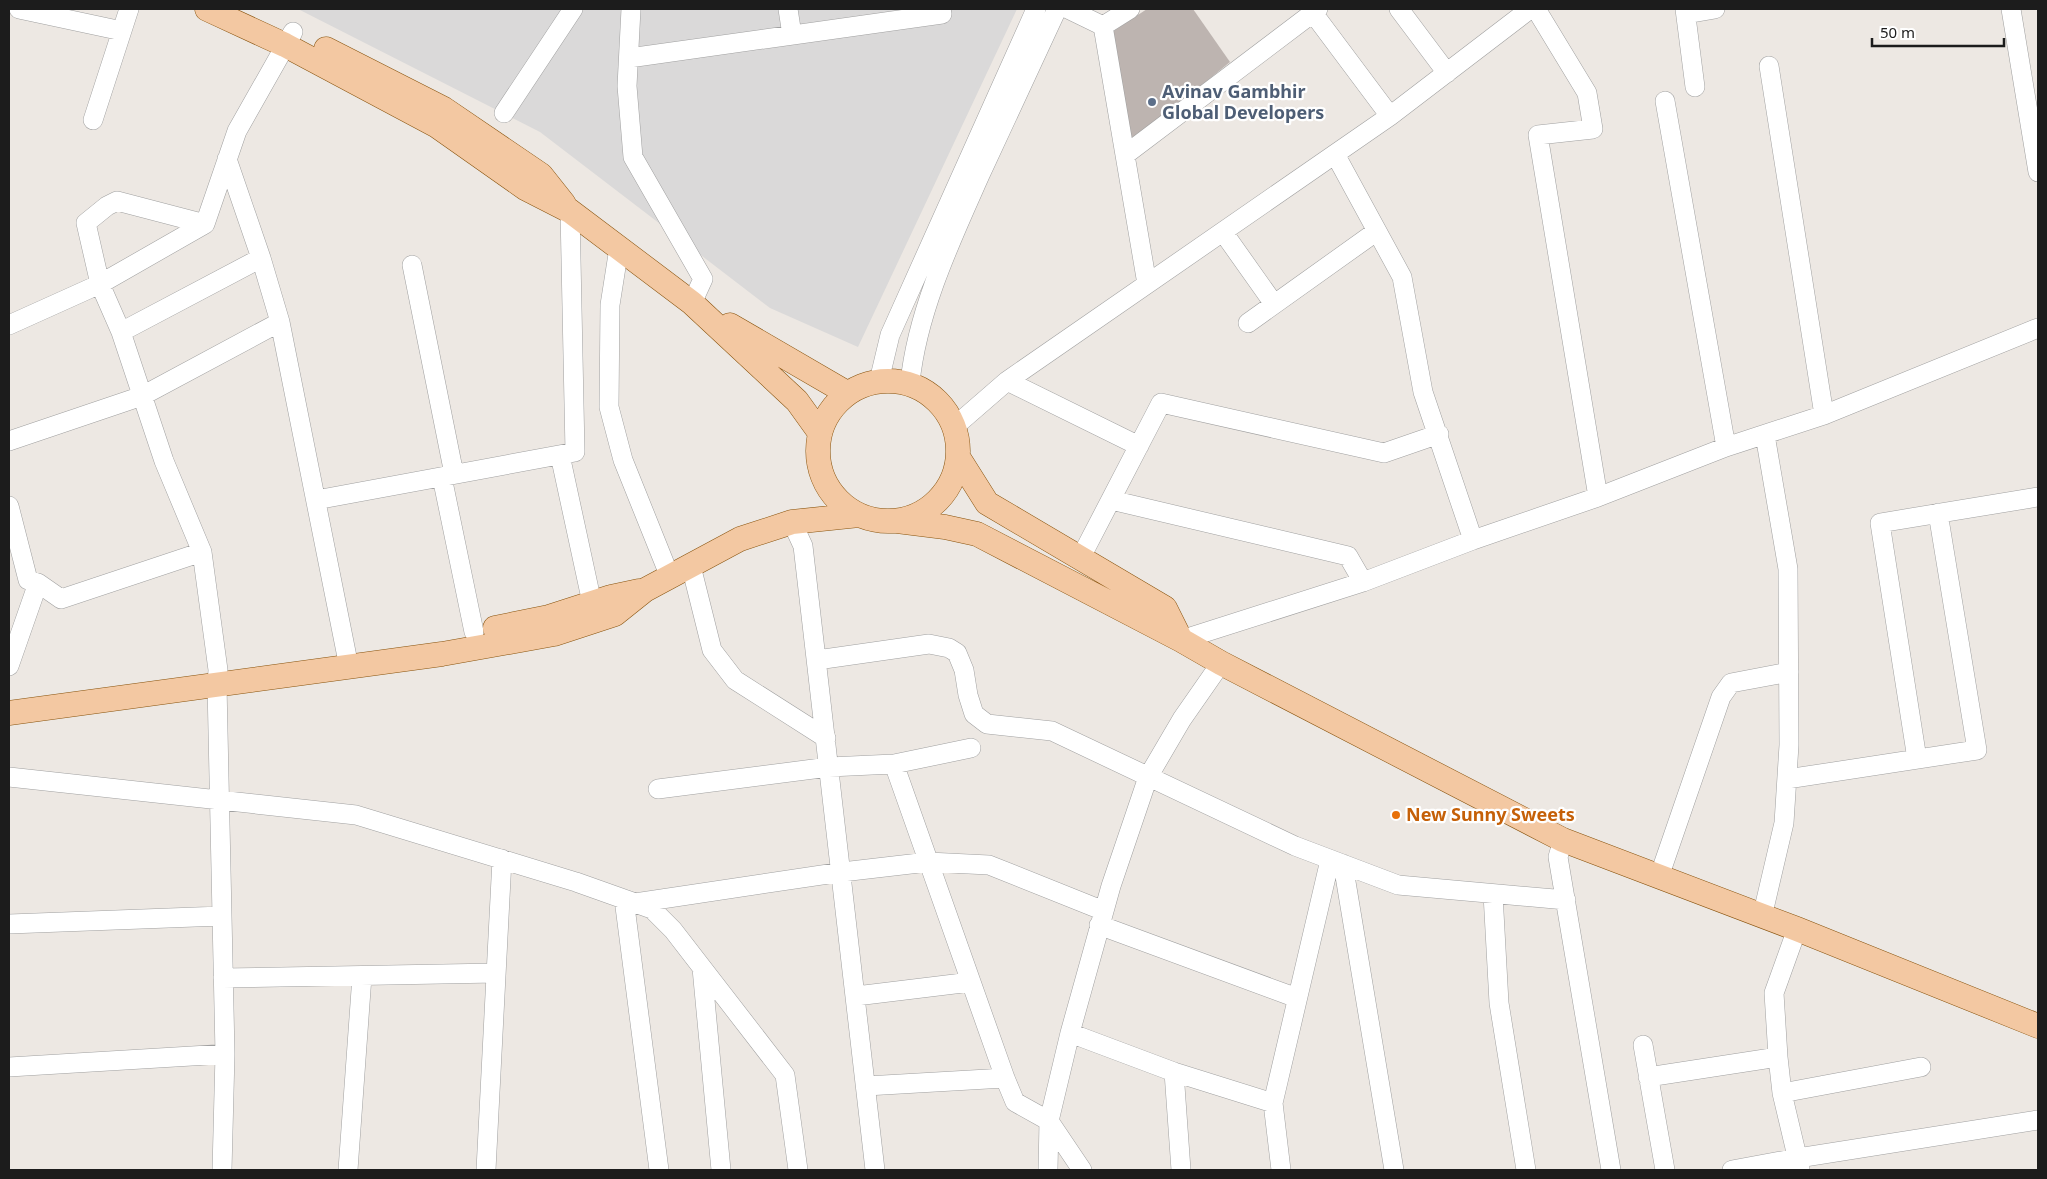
<svg xmlns="http://www.w3.org/2000/svg" width="2047" height="1179" font-family="'Noto Sans',sans-serif">
  <style>
    .residential { fill: #dad9d9 }
    .building { fill: #bdb4b0 }
    .lines { fill: none; stroke-linecap: round; stroke-linejoin: round }
    .minor-casing { stroke: #a0a0a0; stroke-width: 20 }
    .major-casing { stroke: #88530d; stroke-width: 25 }
    .minor { stroke: #fff; stroke-width: 19 }
    .major { stroke: #f3c8a2; stroke-width: 24 }
    .service-dot { fill: #5c6f8a; stroke: #fff; stroke-width: 2 }
    .food-dot { fill: #e8710a; stroke: #fff; stroke-width: 2 }
    .labels { text-anchor: middle; stroke-width: 4.5; stroke-linejoin: round; paint-order: stroke }
    .service-label { font-size: 18px; font-weight: bold; fill: #4e5e75; stroke: #fff; text-anchor: start }
    .food-label { font-size: 18px; font-weight: bold; fill: #c56008; stroke: #fff; text-anchor: start }
  </style>
  <rect width="100%" height="100%" fill="#ede8e3"/>
  <path class="residential" d="M298,9H1017L858,347L770,308L540,132Z"/>
  <path class="building" d="M1147,9H1193L1230,62L1131,143L1112,32Z"/>
  <g class="lines">
    <g class="minor-casing">
      <path id="minor" d="M19,9L122,31
        M631,9L627,86L633,157L703,279L692,303
        M788,9L792,35
        M1068,9L1103,26L1147,284
        M1399,9L1447,73
        M1536,9L1587,93L1593,129L1538,135L1598,497
        M1685,9L1695,87
        M2011,9L2038,172
        M1313,13L1390,116
        M1686,14L1715,9
        M1103,26L1130,9
        M629,58L942,14L941,9
        M1769,66L1824,415
        M1665,101L1726,447
        M504,113L573,9
        M93,120L129,9
        M1335,154L1402,277L1423,392L1473,540
        M1125,155L1318,9
        M227,159L261,258L280,322L349,667
        M205,224L117,201L107,206L86,223L100,284L121,332L164,461L202,552L218,670L217,685L225,1054L222,1170
        M1223,232L1274,304
        M619,248L610,305L609,407L623,460L670,577
        M412,265L454,474
        M1248,323L1377,231
        M9,325L100,284L205,224L237,131L293,32
        M121,332L261,258
        M879,381L890,335L1036,9
        M1007,381L1139,446
        M910,383C917,312 951,240 980,175C1006,120 1031,64 1057,9
        M954,427L1007,381L1390,116L1530,9
        M9,441L142,396L280,322
        M560,455L592,603
        M442,477L474,632
        M316,500L575,452L570,211
        M1111,500L1348,556L1363,582
        M9,506L28,580L38,583L9,666
        M792,522L803,546L875,1170
        M1080,559L1161,403L1384,453L1439,434
        M691,566L712,650L735,680L826,738
        M38,583L61,599L202,552
        M1181,640L1363,582L1473,540L1598,497L1726,447L1824,415L2038,328
        M817,660L929,644L949,648L957,653L964,670L968,695L974,714L987,724L1052,731L1295,846L1398,885L1566,900
        M1917,759L1880,523L2038,497
        M894,764L1005,1078L1015,1102L1049,1121L1082,1170
        M9,777L356,815L576,882L652,909L673,930L785,1075L798,1170
        M1787,779L1977,750L1938,513
        M658,789L829,767L894,764L971,748
        M1563,840L1558,857L1611,1170
        M1343,864L1394,1170
        M1659,877L1721,697L1731,683L1789,672
        M1493,894L1499,1003L1526,1170
        M624,899L659,1170
        M635,903L842,872L928,862L989,865L1104,911
        M1762,917L1784,823L1789,745L1788,569L1765,435
        M9,924L222,916
        M1099,925L1297,998
        M1797,929L1774,993L1778,1057L1782,1093L1800,1169
        M702,968L721,1170
        M223,978L496,973
        M856,996L971,982
        M1070,1033L1174,1072L1273,1103
        M1643,1045L1665,1170
        M9,1067L225,1054
        M1174,1072L1181,1170
        M1648,1077L1778,1057
        M866,1086L1005,1078
        M1782,1093L1921,1067
        M348,1170L362,976
        M486,1170L502,859
        M1048,1170L1049,1121L1070,1033L1111,886L1148,777L1182,719L1221,663
        M1281,1170L1273,1103L1330,860
        M1732,1170L1798,1158L2038,1120"/>
    </g>
    <g class="major-casing">
      <path id="major" d="M207,9L285,45L437,126L525,188L570,211L692,303L797,401L820,433
        M326,49L444,109L541,175L564,204
        M730,325L847,393
        M818 451a70 70 0 1 1 140 0a70 70 0 1 1-140 0Z
        M958,457L987,503L1165,608L1181,640
        M897,521L945,527L977,534L1181,640L1221,663L1563,840L1797,929L2038,1026
        M495,628L549,617L611,597L639,591
        M9,713L442,654L554,634L615,614L645,590L740,539L792,522L859,515"/>
    </g>
    <use href="#minor" class="minor"/>
    <use href="#major" class="major"/>
  </g>
  <circle class="service-dot" cx="1152" cy="102" r="5"/>
  <circle class="food-dot" cx="1396" cy="815" r="5"/>
  <g class="labels">
    <g class="service-label">
      <text x="1162" y="98">Avinav Gambhir<tspan x="1162" dy="21">Global Developers</tspan></text>
    </g>
    <g class="food-label">
      <text x="1406" y="821">New Sunny Sweets</text>
    </g>
  </g>
  <rect width="2047" height="1179" fill="none" stroke="#1c1c1c" stroke-width="20"/>
  <path d="M1872 38v8h132v-8" fill="none" stroke="#1c1c1c" stroke-width="2.5"/>
  <text x="1880" y="38" font-size="15" fill="#1c1c1c" stroke="#ffffff" stroke-width="4" paint-order="stroke">50 m</text>
</svg>
